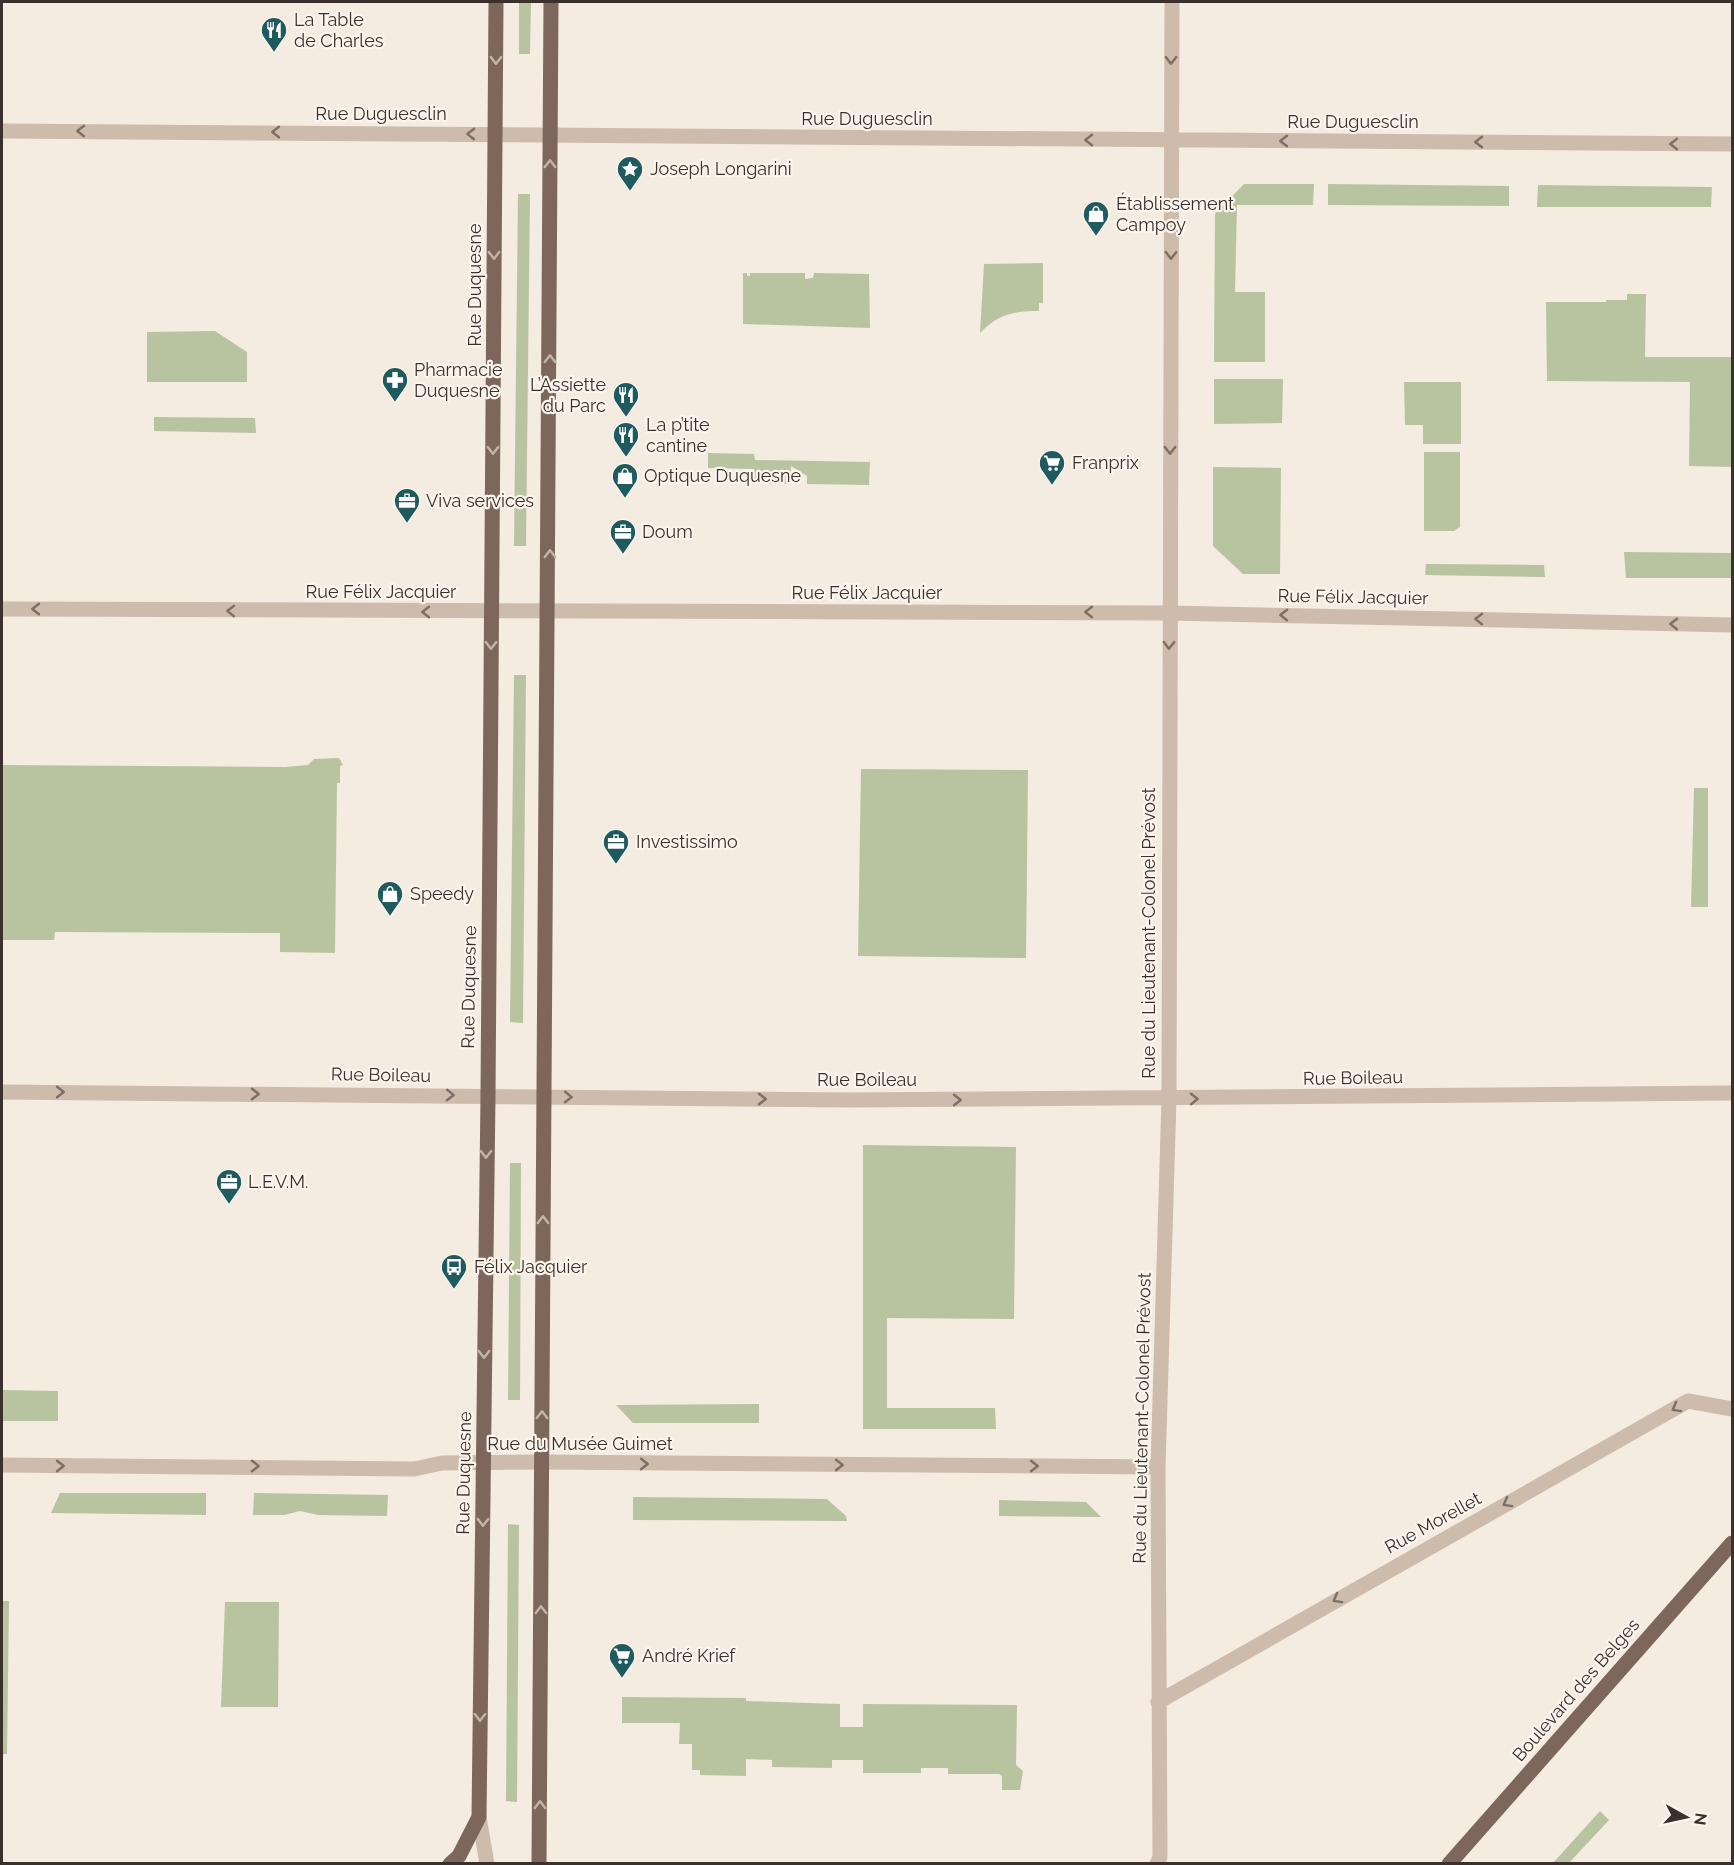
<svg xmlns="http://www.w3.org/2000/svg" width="1734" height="1865" font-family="Raleway,sans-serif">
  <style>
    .green { fill: #b8c4a0 }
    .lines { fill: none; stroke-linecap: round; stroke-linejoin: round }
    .minor { stroke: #cdbbac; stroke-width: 15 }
    .major { stroke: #7d675c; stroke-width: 15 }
    .oneway { stroke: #c2b5ac }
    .oneway2 { stroke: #7d6f65 }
    .labels { text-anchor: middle; stroke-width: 4.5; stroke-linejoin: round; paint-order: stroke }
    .poi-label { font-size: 18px; fill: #3b302b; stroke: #fbf5ee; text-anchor: start }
    .street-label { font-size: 18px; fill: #3b302b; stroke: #fbf5ee }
  </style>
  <rect width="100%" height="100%" fill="#f4ebe1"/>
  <path class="green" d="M519,2H531L530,54H519Z
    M1244,184H1314L1313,205H1237L1235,292H1265V362H1214L1215,214Z
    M1328,184L1509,186V206L1328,205Z
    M1538,185L1712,187L1711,207H1537Z
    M518,194H530L526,546H514Z
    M1043,263V303H1039V311C1014,311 998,314 980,333L984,264Z
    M743,273H747V276H750V273H805V279L813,278L814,273L869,274L870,328L743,324Z
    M1627,294H1646L1645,357H1732V467L1689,466L1690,382L1547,381L1546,302H1606V300H1627Z
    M215,331L247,352V382H147V332Z
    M1214,379H1283L1282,423L1214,424Z
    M1404,382H1461V444H1423V425H1405Z
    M154,417L255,418L256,433L154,431Z
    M1424,452H1460V527L1454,531H1424Z
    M708,453L754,454L755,460L869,462L870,460L869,485L807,484V476L791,466L790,484L754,483V469L708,468Z
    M1213,467L1281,468L1280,574H1243L1213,546Z
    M1624,552L1732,553V578H1626Z
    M1426,564L1544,565L1545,577L1425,575Z
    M514,675H526L523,1023L510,1022Z
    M339,758L343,765L340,766V783H337L335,953L280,952V933L55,932L54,940H2V765L285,767L308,765L314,759Z
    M861,769L1028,770L1026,958L858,956Z
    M1694,788H1708V907H1691Z
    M863,1145L1016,1147L1014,1319L887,1318V1408H995L996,1429H863Z
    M510,1163H521L520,1400H508Z
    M2,1390L58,1391V1421H2Z
    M759,1404V1423H633L616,1405Z
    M60,1493H206V1515L51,1513Z
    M254,1493L388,1495L387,1516L318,1515L300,1511L284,1515H253Z
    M633,1497L827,1499L846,1516L847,1521L633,1520Z
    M999,1500L1086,1502L1101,1517L999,1516Z
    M508,1524L519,1525L517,1802L506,1801Z
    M2,1601H9L7,1754H2Z
    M225,1602H279L278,1707H221Z
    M622,1697L746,1698V1701L840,1704V1727H863V1704L1017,1705L1016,1765L1023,1771L1020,1790H1002V1776L999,1774H948V1768H921V1773H863V1760H832V1768L772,1767V1760L746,1759V1776L700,1775V1770H692V1744H679L680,1723H622Z
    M1600,1811L1609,1820L1569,1863H1553Z"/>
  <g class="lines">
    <path class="minor" d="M2,131L1732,144
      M2,609L1170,613L1732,625
      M2,1092L852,1100L1732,1093
      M2,1465L414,1469L442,1463L542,1462L1158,1467
      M1158,1702L1688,1401L1732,1409
      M479,1817L487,1864
      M1157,1864L1160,1857L1158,1467L1169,1099L1172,2"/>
    <path class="major" d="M450,1864L459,1856L479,1817L488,1096L496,2
      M539,1864L551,2
      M1449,1864L1732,1543"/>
  </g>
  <defs><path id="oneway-chevron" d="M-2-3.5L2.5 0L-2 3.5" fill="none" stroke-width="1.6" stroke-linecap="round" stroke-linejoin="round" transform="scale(1.5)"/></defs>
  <g class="oneway">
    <use href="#oneway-chevron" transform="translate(496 60) rotate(91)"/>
    <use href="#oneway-chevron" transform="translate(550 164) rotate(-90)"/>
    <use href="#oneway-chevron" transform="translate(494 255) rotate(90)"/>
    <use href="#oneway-chevron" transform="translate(550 359) rotate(-90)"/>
    <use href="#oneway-chevron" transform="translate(493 450) rotate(90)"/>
    <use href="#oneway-chevron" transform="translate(550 554) rotate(-90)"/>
    <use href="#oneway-chevron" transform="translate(491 645) rotate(91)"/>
    <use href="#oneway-chevron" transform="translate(486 1154) rotate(91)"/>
    <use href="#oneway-chevron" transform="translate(543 1220) rotate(-90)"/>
    <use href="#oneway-chevron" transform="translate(484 1354) rotate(90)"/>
    <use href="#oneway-chevron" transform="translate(542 1415) rotate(-90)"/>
    <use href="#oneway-chevron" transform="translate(483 1522) rotate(91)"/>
    <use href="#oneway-chevron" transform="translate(541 1610) rotate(-90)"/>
    <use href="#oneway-chevron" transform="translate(480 1717) rotate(91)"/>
    <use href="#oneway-chevron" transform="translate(540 1805) rotate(-90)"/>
  </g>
  <g class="oneway2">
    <use href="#oneway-chevron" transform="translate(1171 60) rotate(91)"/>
    <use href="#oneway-chevron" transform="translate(81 131) rotate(-180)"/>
    <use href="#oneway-chevron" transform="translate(276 132) rotate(-180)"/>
    <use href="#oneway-chevron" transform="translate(471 134) rotate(-179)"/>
    <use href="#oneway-chevron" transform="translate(1089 140) rotate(-180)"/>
    <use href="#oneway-chevron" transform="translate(1284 141) rotate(-180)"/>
    <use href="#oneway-chevron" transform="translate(1479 142) rotate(-180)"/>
    <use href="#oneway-chevron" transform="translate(1674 144) rotate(-180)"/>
    <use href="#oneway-chevron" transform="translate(1171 255) rotate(90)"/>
    <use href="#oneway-chevron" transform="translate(1170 450) rotate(90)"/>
    <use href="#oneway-chevron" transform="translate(36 609) rotate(-180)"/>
    <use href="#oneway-chevron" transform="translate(231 611) rotate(-179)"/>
    <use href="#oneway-chevron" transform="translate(426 612) rotate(-180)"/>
    <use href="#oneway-chevron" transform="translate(1089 612) rotate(180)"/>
    <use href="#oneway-chevron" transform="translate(1284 615) rotate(-179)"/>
    <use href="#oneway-chevron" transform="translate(1479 619) rotate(-179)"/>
    <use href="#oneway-chevron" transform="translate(1674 624) rotate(-179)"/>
    <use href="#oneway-chevron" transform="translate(1169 645) rotate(91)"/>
    <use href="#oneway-chevron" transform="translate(60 1092)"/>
    <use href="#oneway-chevron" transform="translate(255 1094)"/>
    <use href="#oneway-chevron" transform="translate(450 1095) rotate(1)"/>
    <use href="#oneway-chevron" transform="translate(568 1097) rotate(1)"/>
    <use href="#oneway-chevron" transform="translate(762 1099)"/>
    <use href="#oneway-chevron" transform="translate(1194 1099) rotate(-1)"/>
    <use href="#oneway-chevron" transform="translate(957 1100)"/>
    <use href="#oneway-chevron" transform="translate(1676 1408) rotate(151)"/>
    <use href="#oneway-chevron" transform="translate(644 1464)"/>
    <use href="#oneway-chevron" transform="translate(839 1465)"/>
    <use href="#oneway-chevron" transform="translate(60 1466)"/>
    <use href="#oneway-chevron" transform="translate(255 1466) rotate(1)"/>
    <use href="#oneway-chevron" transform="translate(1034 1466)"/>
    <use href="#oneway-chevron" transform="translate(1507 1503) rotate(151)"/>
    <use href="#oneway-chevron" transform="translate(1337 1599) rotate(151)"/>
  </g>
  <defs>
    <g id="restaurant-pin" transform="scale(1.35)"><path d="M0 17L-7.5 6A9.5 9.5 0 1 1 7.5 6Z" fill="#1f5a5e" stroke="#fbf5ee"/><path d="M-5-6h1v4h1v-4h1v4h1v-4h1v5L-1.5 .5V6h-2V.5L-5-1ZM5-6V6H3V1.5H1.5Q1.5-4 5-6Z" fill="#fff"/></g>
    <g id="sight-pin" transform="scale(1.35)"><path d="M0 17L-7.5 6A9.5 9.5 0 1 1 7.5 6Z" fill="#1f5a5e" stroke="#fbf5ee"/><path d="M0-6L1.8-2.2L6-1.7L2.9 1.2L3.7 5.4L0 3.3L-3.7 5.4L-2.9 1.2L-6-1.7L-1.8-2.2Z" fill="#fff"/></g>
    <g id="shop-pin" transform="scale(1.35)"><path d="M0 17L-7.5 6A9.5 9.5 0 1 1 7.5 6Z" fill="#1f5a5e" stroke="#fbf5ee"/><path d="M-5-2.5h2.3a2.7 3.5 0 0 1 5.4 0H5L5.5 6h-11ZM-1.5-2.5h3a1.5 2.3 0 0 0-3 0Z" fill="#fff"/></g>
    <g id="pharmacy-pin" transform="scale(1.35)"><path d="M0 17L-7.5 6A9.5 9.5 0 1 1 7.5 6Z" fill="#1f5a5e" stroke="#fbf5ee"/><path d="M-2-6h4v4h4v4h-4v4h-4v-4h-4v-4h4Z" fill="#fff"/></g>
    <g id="supermarket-pin" transform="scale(1.35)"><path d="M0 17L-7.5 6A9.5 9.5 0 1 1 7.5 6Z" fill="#1f5a5e" stroke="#fbf5ee"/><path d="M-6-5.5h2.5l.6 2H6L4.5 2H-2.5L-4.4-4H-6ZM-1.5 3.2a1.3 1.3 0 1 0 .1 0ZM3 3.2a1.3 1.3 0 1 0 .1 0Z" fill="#fff"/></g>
    <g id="office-pin" transform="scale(1.35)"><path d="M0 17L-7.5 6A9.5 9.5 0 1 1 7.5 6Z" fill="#1f5a5e" stroke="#fbf5ee"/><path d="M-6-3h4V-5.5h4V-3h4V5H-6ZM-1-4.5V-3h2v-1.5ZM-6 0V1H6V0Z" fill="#fff"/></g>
    <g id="bus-pin" transform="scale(1.35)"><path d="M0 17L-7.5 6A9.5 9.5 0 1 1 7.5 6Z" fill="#1f5a5e" stroke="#fbf5ee"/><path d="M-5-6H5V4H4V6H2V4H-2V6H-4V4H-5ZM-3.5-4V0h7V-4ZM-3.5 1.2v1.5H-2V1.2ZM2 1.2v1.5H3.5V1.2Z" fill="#fff"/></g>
  </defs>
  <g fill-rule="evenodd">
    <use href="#restaurant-pin" x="274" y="30"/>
    <use href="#sight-pin" x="630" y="169"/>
    <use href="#shop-pin" x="1096" y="214"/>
    <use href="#pharmacy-pin" x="395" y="380"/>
    <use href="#restaurant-pin" x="626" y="395"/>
    <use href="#restaurant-pin" x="626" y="435"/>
    <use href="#supermarket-pin" x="1052" y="463"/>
    <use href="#shop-pin" x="625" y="476"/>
    <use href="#office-pin" x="407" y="501"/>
    <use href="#office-pin" x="623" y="532"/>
    <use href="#office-pin" x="616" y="842"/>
    <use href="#shop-pin" x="390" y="894"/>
    <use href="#office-pin" x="229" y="1182"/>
    <use href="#bus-pin" x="454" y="1267"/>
    <use href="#supermarket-pin" x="622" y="1656"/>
  </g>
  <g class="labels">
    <g class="poi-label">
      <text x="294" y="26">La Table<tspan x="294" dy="21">de Charles</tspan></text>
      <text x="650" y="175">Joseph Longarini</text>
      <text x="1116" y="210">Établissement<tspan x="1116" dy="21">Campoy</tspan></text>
      <text x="414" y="376">Pharmacie<tspan x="414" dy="21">Duquesne</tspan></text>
      <text x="606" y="391" text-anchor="end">L’Assiette<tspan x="606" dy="21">du Parc</tspan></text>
      <text x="646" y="431">La p’tite<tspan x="646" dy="21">cantine</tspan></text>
      <text x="1072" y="469">Franprix</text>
      <text x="644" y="482">Optique Duquesne</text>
      <text x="426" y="507">Viva services</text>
      <text x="642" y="538">Doum</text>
      <text x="636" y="848">Investissimo</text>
      <text x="410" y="900">Speedy</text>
      <text x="248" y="1188">L.E.V.M.</text>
      <text x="474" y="1273">Félix Jacquier</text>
      <text x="642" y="1662">André Krief</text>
    </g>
    <g class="street-label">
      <text x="381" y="120">Rue Duguesclin</text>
      <text x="867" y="125">Rue Duguesclin</text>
      <text x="1353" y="128">Rue Duguesclin</text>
      <text transform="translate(475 285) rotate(-90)" y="6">Rue Duquesne</text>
      <text x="381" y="598">Rue Félix Jacquier</text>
      <text x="867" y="599">Rue Félix Jacquier</text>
      <text transform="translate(1353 597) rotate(1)" y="6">Rue Félix Jacquier</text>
      <text transform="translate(1149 933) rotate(-90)" y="6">Rue du Lieutenant-Colonel Prévost</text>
      <text transform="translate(469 987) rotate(-89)" y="6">Rue Duquesne</text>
      <text transform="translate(381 1075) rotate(1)" y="6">Rue Boileau</text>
      <text transform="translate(1353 1078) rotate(-1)" y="6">Rue Boileau</text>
      <text x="867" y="1086">Rue Boileau</text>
      <text transform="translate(1142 1418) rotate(-89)" y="6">Rue du Lieutenant-Colonel Prévost</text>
      <text x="580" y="1450">Rue du Musée Guimet</text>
      <text transform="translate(464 1473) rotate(-89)" y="6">Rue Duquesne</text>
      <text transform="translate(1433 1523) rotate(-29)" y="6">Rue Morellet</text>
      <text transform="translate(1576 1690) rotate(-49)" y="6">Boulevard des Belges</text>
    </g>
  </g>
  <rect width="1734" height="1865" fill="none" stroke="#3b302b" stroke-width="6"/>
  <g transform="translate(1686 1817) rotate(98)" stroke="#fbf5ee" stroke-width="4.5" paint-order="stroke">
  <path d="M0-4.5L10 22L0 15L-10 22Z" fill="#3b302b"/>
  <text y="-9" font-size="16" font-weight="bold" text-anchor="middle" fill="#3b302b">N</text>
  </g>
</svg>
